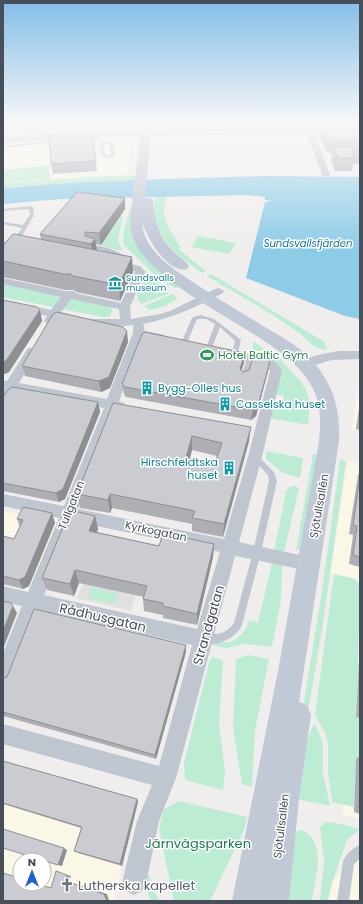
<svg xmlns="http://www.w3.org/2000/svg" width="363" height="904" font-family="Poppins,sans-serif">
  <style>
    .commercial { fill: #fbf7e7; fill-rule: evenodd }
    .education { fill: #e1dfdf }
    .green { fill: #bdecd4 }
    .water { fill: #8ccce7 }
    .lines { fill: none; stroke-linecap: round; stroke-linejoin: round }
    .lane { fill: #bfc6cf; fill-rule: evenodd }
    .street { fill: #bfc6cf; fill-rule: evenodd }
    .secondary { fill: #c1c9d6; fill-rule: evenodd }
    .wall { fill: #aeafb5; fill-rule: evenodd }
    .shaded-wall { fill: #8d8f93 }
    .building { fill: #caccd2; stroke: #8d8f93; fill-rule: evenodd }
    .labels { text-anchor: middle; stroke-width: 3; stroke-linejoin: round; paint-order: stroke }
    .far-culture-label { font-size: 9px; fill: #0d838f; stroke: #fff; text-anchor: start }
    .far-water-label { font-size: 10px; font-style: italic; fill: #1276a1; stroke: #fff }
    .leisure-label { font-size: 11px; fill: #27864d; stroke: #fff; text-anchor: start }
    .culture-label { font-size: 11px; fill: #0d838f; stroke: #fff; text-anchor: start }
    .street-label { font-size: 11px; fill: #474f5a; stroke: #fff }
    .near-street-label { font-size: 13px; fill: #474f5a; stroke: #fff }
    .near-park-label { font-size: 13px; fill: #1b7852; stroke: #fff }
    .near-worship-label { font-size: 13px; fill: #5b616d; stroke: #fff; text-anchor: start }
  </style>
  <rect width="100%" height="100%" fill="#f0eeed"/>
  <path class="commercial" d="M247,123H334L336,126L249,128Z
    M84,137L129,139L132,140L127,173L50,179L49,166L3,170V144Z
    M360,373V430L352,428Z
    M348,461L360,464V819L343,815L355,579L330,573Z
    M3,511L57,523L30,586L24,589L3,584Z
    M3,761L138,801L113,901H3ZM20,860H44V884H20Z
    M359,847L360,901H327L332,883Z"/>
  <path class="education" d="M83,583L136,595L131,611L77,598Z"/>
  <path class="green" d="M56,123H137L133,127L71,129L3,135V125Z
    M49,165L50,179L3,182V170Z
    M111,176H137L134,180L128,181L84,182L3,188V183Z
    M167,196L164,208L165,218L168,227L181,248L178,249L206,271L202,273C176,255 148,232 155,197Z
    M134,206C133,219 132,230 137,242L183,285L176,288L161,281L124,245C121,232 127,219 131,207Z
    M121,216L123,217L118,239L122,251L101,245Z
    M198,236L236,243L229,254L191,247Z
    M145,270L169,293L142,304L138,301L137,295L145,276L143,271Z
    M211,274L325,342L327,350C316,351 307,339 299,333C270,312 237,294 207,276Z
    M3,283L110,307L113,310L109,317H102L3,297Z
    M172,294L178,299L163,307L150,310L144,306Z
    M253,341L280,359L304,385L302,386L306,389L310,404L308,425L269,418L274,401L282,403L284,396L275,394L271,361L262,351L253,350Z
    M266,451L303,458L300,478L281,472L266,459Z
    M313,454L323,456L302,549L296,550Z
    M340,460L346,461L323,624L307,717L299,732L322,591Z
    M295,486L299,488L284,552L274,551L286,492L289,487Z
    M272,563L282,564L281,600L272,647L244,644L226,648L212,645V642C218,640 222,643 228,642C238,641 247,630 249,620L258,623Z
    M334,574L355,579L360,585L358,663L360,664V676H358L356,717L360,718V760H356L354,807L332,802L328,771V745L326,734L315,715Z
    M91,587L117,593L116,597H119L118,601H115L114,604L88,598Z
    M249,655L269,659L255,730L252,787L242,784L233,727L236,660L238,658Z
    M213,657L223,660L219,723L225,771L223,790L185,780L184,763L210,659Z
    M314,724L319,732L323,745V773L330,806L297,799L303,749Z
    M179,801L247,817L244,830L210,901H174L159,829L164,809Z
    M325,822L336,823L360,829L347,840L332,883L328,901H320L324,861L320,827Z
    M302,830C305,832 310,835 312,838C324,856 314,882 312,901H288L292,833Z
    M145,865L158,899L159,901H151L140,875Z"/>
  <path class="water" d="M266,176L360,177V319L345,316L246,278L265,202L273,201L265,200V197L247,195L61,199L3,204V188L84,182L128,181V180Z"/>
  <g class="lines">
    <path class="lane" d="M242,123H246V131L243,130Z
      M83,139H98L113,143L115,155L108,158L102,156L99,141H82L81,140ZM103,142L110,145L111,154L108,156L105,154Z
      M58,140L60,141L59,142L3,148V146Z
      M31,206L33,207L34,215L16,246L3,243V241L12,243L22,228L3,224V222L23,225L30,215L29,209L3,211V209Z
      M88,245C102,245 120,250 129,260L125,261L112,253L88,247Z
      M201,315L214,319L240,339L241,340L237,356L235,357L232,355L235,341L220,327L212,348L209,350L207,349L206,348L215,324L206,319H197L187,343L184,345L182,344L181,343L192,318L193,317Z
      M250,357L253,359L246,379L243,381L241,380L240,379L247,359Z
      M255,454L257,455L274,472L277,481L261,552L242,625C236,639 215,648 201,642L200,639L201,636C216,630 220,640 234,623L253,552L269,481L268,475L253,459L251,457L253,455Z
      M360,845V859L354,864L349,901H337L343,861C346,854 353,848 360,845Z"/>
    <path class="street" d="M306,128H312L313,130L330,174L329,176H323L322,174L305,130Z
      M114,261L140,266L145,272L130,307L131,319L160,314L170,311L215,289L219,288L224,291L223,293C195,307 174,318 143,324L145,331L165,335L167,338L165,341L161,342L143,338L119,401L124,403L126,406L124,409L116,410L78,509L224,539L248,457L270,371L266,366L222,356L220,353L222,350L226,349L270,359L274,360L282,370L262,457L239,542L309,557L315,559L317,564L315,569L309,571L235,556L176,778L159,821L146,883L142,891L134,895L126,891L122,883L137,821L152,785L3,744V724L159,766L192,645L38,610L10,683L3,685V653L22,606L3,602V586L28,592L59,518L3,506V494L64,506L104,408L14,391L8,402L3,404V381H7L28,348H36L38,351L19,383L107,399L133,333V325L126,326L89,324L87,322L89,320L93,319H120L119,309L71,299L61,312L75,316L77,318L75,320L71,321L57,318L54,323H46L44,321L47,316L3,306V300L51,310L61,297L3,284V278L66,291H74L75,293L121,303L135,272L133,270L110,266L109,264L110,262ZM73,521L220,552L197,629L44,595Z
      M339,351H360V359L332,360L305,368L301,367L299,364C304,356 329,353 339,351Z"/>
    <path class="secondary" d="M147,123H158L153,130L360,126V132L151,136L145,198H151L153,201C154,220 159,237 173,251C178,256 185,260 189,266L187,269C168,274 147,238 142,222C143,244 161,260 178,272C204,290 232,307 260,324C274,333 291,341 303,352C331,377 341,405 339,441L299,702L307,705L311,715L299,798L289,901H232L278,671L319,441C321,421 321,402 311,385C279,327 129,288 130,220L140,136L79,137L3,143V137L79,131L142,130Z"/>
  </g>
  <path class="wall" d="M313,123H360V164H353L352,171H335L331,160L332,153H328L318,134L320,125H314Z
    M92,133L97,171L53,174L51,164Z
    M125,198V209L101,245L96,244V250L133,272L120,301L76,292L74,290H66L3,277V241L4,245L41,239L40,234Z
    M3,300L40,310L42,321L9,372L5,374H3Z
    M128,342L110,388L101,392L25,376L22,366Z
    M244,363L241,370L243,372L268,371L256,416L251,420L126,397L124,394L122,384Z
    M3,397L98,402L100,412L65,499L59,502L3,491Z
    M360,402V430L356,429Z
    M113,403L249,441L223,537L192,531V524L112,508L110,513L80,508L77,494ZM192,450L217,456L215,463L190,458Z
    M360,470V567L349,564L353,535L349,534L358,475Z
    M95,516L98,529L97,532L159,546L214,544L213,557L197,625L163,618V615L144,611L143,599L144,597L79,583L74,596L47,590L42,578Z
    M17,519L55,523L29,586L23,589L3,584V536L14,539L20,527Z
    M360,644V718L356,717Z
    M186,645V652L156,759L3,716V678Z
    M360,756V814L354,812L356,759Z
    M3,761L137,799L138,802L122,866L78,853L74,851L81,828L3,804Z"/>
  <path class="shaded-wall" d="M125,198V209L101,245L99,233Z
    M95,239L97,250L93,256L91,244Z
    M132,257L133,272L120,301L119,285Z
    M40,310L42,321L9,372L5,374L3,367V362Z
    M127,331L128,342L110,388L101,392L99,381Z
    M245,353L244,363L239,378L240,369Z
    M270,361L268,371L256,416L251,420L253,410Z
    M98,402L100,412L65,499L59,502L56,493Z
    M251,427L249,441L223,537L224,524Z
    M192,436V450L186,472V458Z
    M110,494L112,508L110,513L108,500Z
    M52,513L55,523L29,586L23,589L19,580Z
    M95,516L98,529L92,544L89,531Z
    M214,544L213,557L197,625V614Z
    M75,570L79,583L74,596L70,584Z
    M13,606L17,613L3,649V631Z
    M186,645V652L156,759L155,755Z
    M137,799L138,802L122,866L120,864Z
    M64,848L67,850L62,866L58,865Z
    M67,875L71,876L68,882L107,894L109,901H107L65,881Z"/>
  <path class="building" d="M321,123H360V140H330Z
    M92,133L96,161L51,164L49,136Z
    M333,147H360V150H351L355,158H338Z
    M77,192L125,198L99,233L85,232V236L95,239L91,244L40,234Z
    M14,234L132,257L119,285L73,276L71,274H63L3,261V246L12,235Z
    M3,300L37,307L40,310L6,361L3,362Z
    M57,312L123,327L127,331L109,377L99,381L22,366L53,314Z
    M145,332L245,353L240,369L243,372L249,370L254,355L267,357L270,361L258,406L253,410L125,387L122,384L142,334Z
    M12,387L98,402L63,489L56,493L3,483V397L8,390Z
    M113,403L251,427L224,524L192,518L195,511L110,494L108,500L77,494ZM192,436L222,443L215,463L186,458Z
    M360,477V557L353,555L357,526L353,525Z
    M23,507L52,513L25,577L19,580L3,576V536L14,539L23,520L17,519Z
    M70,510L95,516L89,531L159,546L162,537L167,534L214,544L197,614L163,606V603L143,599L147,586L75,570L70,584L42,578Z
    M3,601L11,603L13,606L3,631Z
    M34,609L186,645L155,755L3,712V678L7,677Z
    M3,761L137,799L120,864L74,851L82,827L3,803Z
    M360,789V809H359Z
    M3,829L64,848L58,865L3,848Z
    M56,871L67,875L65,881L104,894L107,901H3V873L20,878V884H38L51,888Z"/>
  <linearGradient id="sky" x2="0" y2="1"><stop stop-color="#83bee8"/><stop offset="0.49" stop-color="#f8f7f7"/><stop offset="1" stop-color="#f8f7f7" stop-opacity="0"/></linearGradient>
  <rect width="363" height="250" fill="url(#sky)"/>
  <defs>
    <g id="museum-bare" transform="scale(1.08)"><path d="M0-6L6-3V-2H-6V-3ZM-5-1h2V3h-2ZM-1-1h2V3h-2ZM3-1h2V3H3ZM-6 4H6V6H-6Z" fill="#0f9aa8" stroke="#fff" stroke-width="2.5" paint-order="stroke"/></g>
    <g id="stadium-bare" transform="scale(1.08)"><path d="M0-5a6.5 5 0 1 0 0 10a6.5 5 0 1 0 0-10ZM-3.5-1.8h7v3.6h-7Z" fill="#2e9e5b" stroke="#fff" stroke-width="2.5" paint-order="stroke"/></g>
    <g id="building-bare" transform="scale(1.08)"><path d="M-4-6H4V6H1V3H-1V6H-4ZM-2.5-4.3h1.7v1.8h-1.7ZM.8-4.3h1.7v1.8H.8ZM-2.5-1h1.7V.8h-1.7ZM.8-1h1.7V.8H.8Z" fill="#0f9aa8" stroke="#fff" stroke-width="2.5" paint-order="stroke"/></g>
    <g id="church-bare" transform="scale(1.08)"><path d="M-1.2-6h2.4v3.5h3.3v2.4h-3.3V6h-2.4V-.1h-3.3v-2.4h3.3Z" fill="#6b7280" stroke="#fff" stroke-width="2.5" paint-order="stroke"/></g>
  </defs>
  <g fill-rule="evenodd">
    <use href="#museum-bare" x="115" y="283"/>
    <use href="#stadium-bare" x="207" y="355"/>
    <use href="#building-bare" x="147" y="388"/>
    <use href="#building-bare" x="225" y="404"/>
    <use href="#building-bare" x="229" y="468"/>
    <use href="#church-bare" x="67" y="885"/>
  </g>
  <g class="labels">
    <g class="far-culture-label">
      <text x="126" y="281">Sundsvalls<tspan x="126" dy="10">museum</tspan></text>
    </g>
    <g class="far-water-label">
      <text x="308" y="247">Sundsvallsfjärden</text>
    </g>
    <g class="leisure-label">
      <text x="218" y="359">Hotel Baltic Gym</text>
    </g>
    <g class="culture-label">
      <text x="158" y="392">Bygg-Olles hus</text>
      <text x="236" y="408">Casselska huset</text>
      <text x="218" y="466" text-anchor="end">Hirschfeldtska<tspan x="218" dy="13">huset</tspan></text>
    </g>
    <g class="street-label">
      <text transform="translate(71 505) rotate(-68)" y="4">Tullgatan</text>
      <text transform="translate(319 506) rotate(-80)" y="4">Sjötullsallén</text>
      <text transform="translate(156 531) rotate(12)" y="4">Kyrkogatan</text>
      <text transform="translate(281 826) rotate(-83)" y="4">Sjötullsallén</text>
    </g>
    <g class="near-street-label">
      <text transform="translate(103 617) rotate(13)" y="5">Rådhusgatan</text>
      <text transform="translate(208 625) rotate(-74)" y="5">Strandgatan</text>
    </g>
    <g class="near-park-label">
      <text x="198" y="848">Järnvägsparken</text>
    </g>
    <g class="near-worship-label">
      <text x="78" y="890">Lutherska kapellet</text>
    </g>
  </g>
  <rect width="363" height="904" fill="none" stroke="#474f5a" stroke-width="8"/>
  <g transform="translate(32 872)"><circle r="19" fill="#ffffff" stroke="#b5b9bd"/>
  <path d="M0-3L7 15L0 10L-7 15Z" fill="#215fd7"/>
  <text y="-6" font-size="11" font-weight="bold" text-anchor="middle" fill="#474f5a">N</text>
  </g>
</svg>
